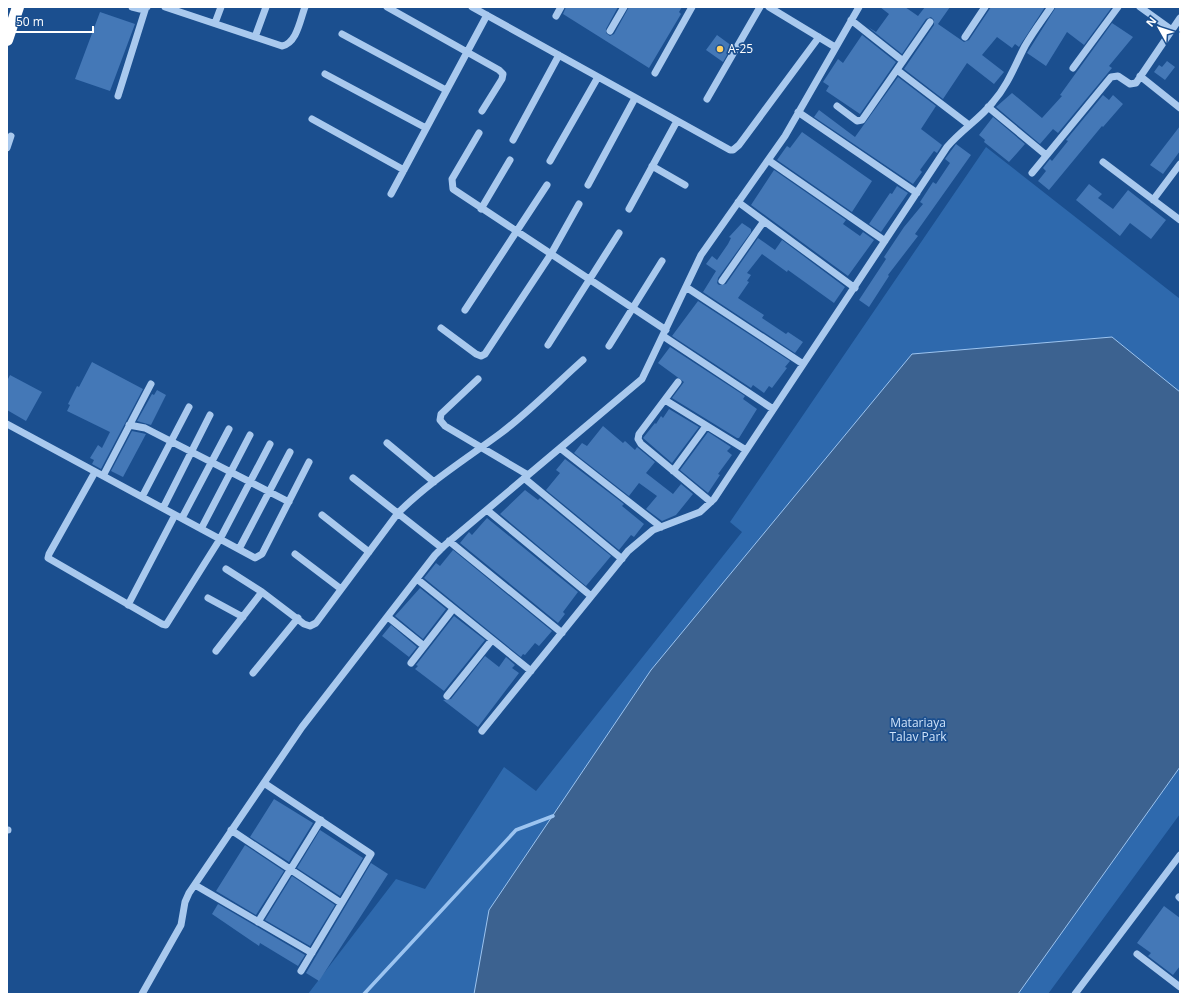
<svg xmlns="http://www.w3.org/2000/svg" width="1187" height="1001" font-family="'Open Sans',sans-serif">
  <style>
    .green { fill: #2e69ad }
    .water { fill: #3c6290; stroke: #9cc4f0 }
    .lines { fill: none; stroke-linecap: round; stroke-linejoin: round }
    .stream { stroke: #9cc4f0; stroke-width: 3.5 }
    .building { fill: #4478b7 }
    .minor { stroke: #a9c9ee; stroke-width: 7 }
    .highway { stroke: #fff; stroke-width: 12 }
    .poi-dot { fill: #ffd166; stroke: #1b4f8f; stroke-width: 1.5 }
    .labels { text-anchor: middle; stroke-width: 3.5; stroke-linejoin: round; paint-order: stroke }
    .poi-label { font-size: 12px; fill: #fff; stroke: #1b4f8f; text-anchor: start }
    .park-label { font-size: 12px; fill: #cfe3fa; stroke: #1b4f8f }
  </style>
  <rect width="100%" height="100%" fill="#1b4f8f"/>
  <path class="green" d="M986,147L1180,299V814L1048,994H308L396,879L425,889L504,767L536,791L742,532L730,522Z"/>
  <path class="water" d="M1112,337L1180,392V767L1018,994H474L489,910L651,670L912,354Z"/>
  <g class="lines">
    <path class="stream" d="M364,994L516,830L553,816"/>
  </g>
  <path class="building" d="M566,7H618L606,29V33L610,36L614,34L629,7H682L679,12L681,14L649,68L563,14Z
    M880,7H905L918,16L925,7H950L938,24L964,42L969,40L991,7H1045L1019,47L1015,44L1012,48L997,37L982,55L1004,72L994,84L967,63L943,99L904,69L934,25V20L931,17L926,19L902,54L868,27L876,32L889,14Z
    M1056,7H1112L1084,45L1067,32L1046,66L1027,53Z
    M100,12L135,24L110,91L75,79Z
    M1112,23L1133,37L1109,66L1112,68L1058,133L1053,129L1040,144L996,107L1012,93L1042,118L1062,96L1060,95Z
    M717,35L732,46L723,62L706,50Z
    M862,35L896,62L860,114L826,91L829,86L823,82L838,59L843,63Z
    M1167,61L1175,67L1165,80L1154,72L1159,65L1162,67Z
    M898,77L936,106L921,129L942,145L937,153L934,151L920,170L922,172L913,184L814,117L819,110L855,137Z
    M1103,95L1109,100L1113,95L1123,104L1103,127L1102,126L1049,190L1038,181L1046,171L1043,168L1050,159L1052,161L1068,141L1066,140Z
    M993,117L1025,144L1009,162L984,142L985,140L979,135Z
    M1180,126V151L1163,174L1150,165Z
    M802,132L872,181L852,212L777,160L787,146L790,148Z
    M956,144L971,155L915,234L918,236L888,275L889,276L869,307L859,300L886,259L884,257L904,227L923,204L920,202L933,182L936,184L950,163L945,159Z
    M774,170L846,220L843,224L860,236L863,232L874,240L848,276L751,205Z
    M1089,184L1102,194L1098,198L1113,209L1128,190L1166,220L1151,239L1130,223L1120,236L1076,200Z
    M897,186L908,193L881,232L869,224L890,193L892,194Z
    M742,223L751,229V232L718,278L717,283L719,285L726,284L758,238L775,250L782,240L845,287L834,303L788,270L787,272L762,254L747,273L751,275L747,281L749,282L738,298L764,315L762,318L786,334L788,332L803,342L795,353L703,292L716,271L706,264L712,256L717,260L728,244L731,238L729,237Z
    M698,301L790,361L785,367L787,368L772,388L769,386L764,393L753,385L751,388L672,336Z
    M670,347L745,396L743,399L757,409L739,438H737L672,398L684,382L658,363Z
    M92,362L143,389L101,469L92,464L94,460L90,458L98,445L102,448L110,432L67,411L70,405L68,404L77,386L79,387Z
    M10,375L42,392L26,421L7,410V381Z
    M157,390L166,395L151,425L137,421L152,394L154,395Z
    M669,409L699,427L672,463L643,438L655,423L656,424L661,416L663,418Z
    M603,426L623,443L625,441L635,450L637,447L655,462L646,473L673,494L681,484L693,494L676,515L662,521L646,509L657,496L639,483L629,496L574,453L582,443L587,446Z
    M132,431L146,434L123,477L111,471Z
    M708,432L731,447L727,451L732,455L718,474L720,475L708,493L680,470Z
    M565,459L624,504L622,506L644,524L634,537L631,535L619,550L546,490L560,473L556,470Z
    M525,490L538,500L540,498L611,556L586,586L500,514Z
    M487,518L578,592L563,612L565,614L558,623L460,543L469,532L472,535Z
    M453,550L552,631L539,646L535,643L525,655L523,654L521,657L424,578L436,563L440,566Z
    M420,588L446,609L423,639L395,616Z
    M454,616L485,640L444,691L415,669L418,666L416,665Z
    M391,625L417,647L409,657L382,636Z
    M485,656L499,667L506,657L515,665L512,668L519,673L478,727L443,700L451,699Z
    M274,799L313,823L289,862L250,837Z
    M320,830L363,858L340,896L297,868Z
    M245,845L284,871L256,915L216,891Z
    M371,863L388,874L319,981L306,973Z
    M292,876L335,905L310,946L265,920Z
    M218,904L305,955L298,966L260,943L259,946L212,914Z
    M1164,906L1180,918V966L1173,975L1148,956L1151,953L1137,943Z"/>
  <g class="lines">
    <path class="minor" d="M132,7L140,9L147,7
      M165,7L282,46C297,43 300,20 305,7
      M387,7L499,70L503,74L502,79L482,111
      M472,7L730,150H733L739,145L819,37
      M769,7L835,47
      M1140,7L1172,30
      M556,16L561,7
      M851,20L903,61
      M215,23L221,7
      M610,31L624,7
      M342,34L446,90
      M255,37L266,7
      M965,37L985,7
      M1073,68L1118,7
      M897,70L969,125
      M655,73L692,7
      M325,74L426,128
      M1140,76L1180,108
      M118,96L146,7
      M707,99L760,7
      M837,106L857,121L862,120L930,22
      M988,107L1046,155
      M798,112L917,193
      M312,119L404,170
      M479,133L452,179L453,189L666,330
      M513,140L559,55
      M7,148L11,136
      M768,160L885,241
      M550,161L598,77
      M1103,162L1180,220
      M652,166L685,185
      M1032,173L1111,77L1118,76L1130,84L1136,83L1180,18
      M588,185L635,98
      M391,194L487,15
      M1153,200L1180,164
      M738,202L855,288
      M481,209L510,160
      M629,209L677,121
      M722,281L764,221
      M686,287L803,364
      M465,310L547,185
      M441,328L476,354L481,356L485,354L551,254L579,204
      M663,336L773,409
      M548,345L619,233
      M609,346L662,261
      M478,379L441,414L440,420L445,426L528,475
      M678,382L639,434L638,439L641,444L711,502
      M665,400L746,450
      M7,424L255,558L262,554L309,462
      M129,425L145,428L289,502
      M387,443L434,482
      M560,448L661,527
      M673,471L706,426
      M95,472L49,554L48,558L162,624L166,625L220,539L270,444
      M103,476L151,384
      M353,478L442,548
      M524,478L622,559
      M142,497L189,407
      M163,508L210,415
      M487,510L591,596
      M322,515L369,552
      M182,518L229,429
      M201,529L250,435
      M449,541L562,633
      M239,549L290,452
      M295,554L341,589
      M226,569L262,592L304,624L310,626L316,623L398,513C429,482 466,459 501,433C530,411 556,384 583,360
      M417,579L531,671
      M208,598L243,617
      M128,605L175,515
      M388,617L424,646
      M216,651L262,592
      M411,663L453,609
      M253,673L298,618
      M447,696L492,640
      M482,731L628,551L653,530L700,512L714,499L947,147C961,130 980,119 993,102C1008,85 1015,65 1025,46C1033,32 1043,19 1051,7
      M264,783L371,854L301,971
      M7,830H8
      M231,830L341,903
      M195,885L312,953
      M1179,897L1180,898
      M258,922L321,820
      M1137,954L1180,987
      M142,994L181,925L185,902L189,893L302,727L435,555L445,545L642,379L701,255L785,136L859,7
      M1075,994L1180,855"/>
    <path class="highway" d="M7,40L18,7"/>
  </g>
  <circle class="poi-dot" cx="720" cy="49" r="4"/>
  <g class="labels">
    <g class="poi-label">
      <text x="728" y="53">A-25</text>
    </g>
    <g class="park-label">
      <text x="918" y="727">Matariaya<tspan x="918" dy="14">Talav Park</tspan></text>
    </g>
  </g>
  <rect width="1187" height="1001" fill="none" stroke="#ffffff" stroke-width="16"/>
  <g transform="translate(1159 28) rotate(309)" stroke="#1b4f8f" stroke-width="3" paint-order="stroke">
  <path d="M0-3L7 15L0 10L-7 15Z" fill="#ffffff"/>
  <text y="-6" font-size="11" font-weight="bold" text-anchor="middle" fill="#ffffff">N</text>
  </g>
  <path d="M10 26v6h83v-6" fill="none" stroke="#ffffff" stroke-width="2"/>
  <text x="16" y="26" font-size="12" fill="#ffffff" stroke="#1b4f8f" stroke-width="3" paint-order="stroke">50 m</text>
</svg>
